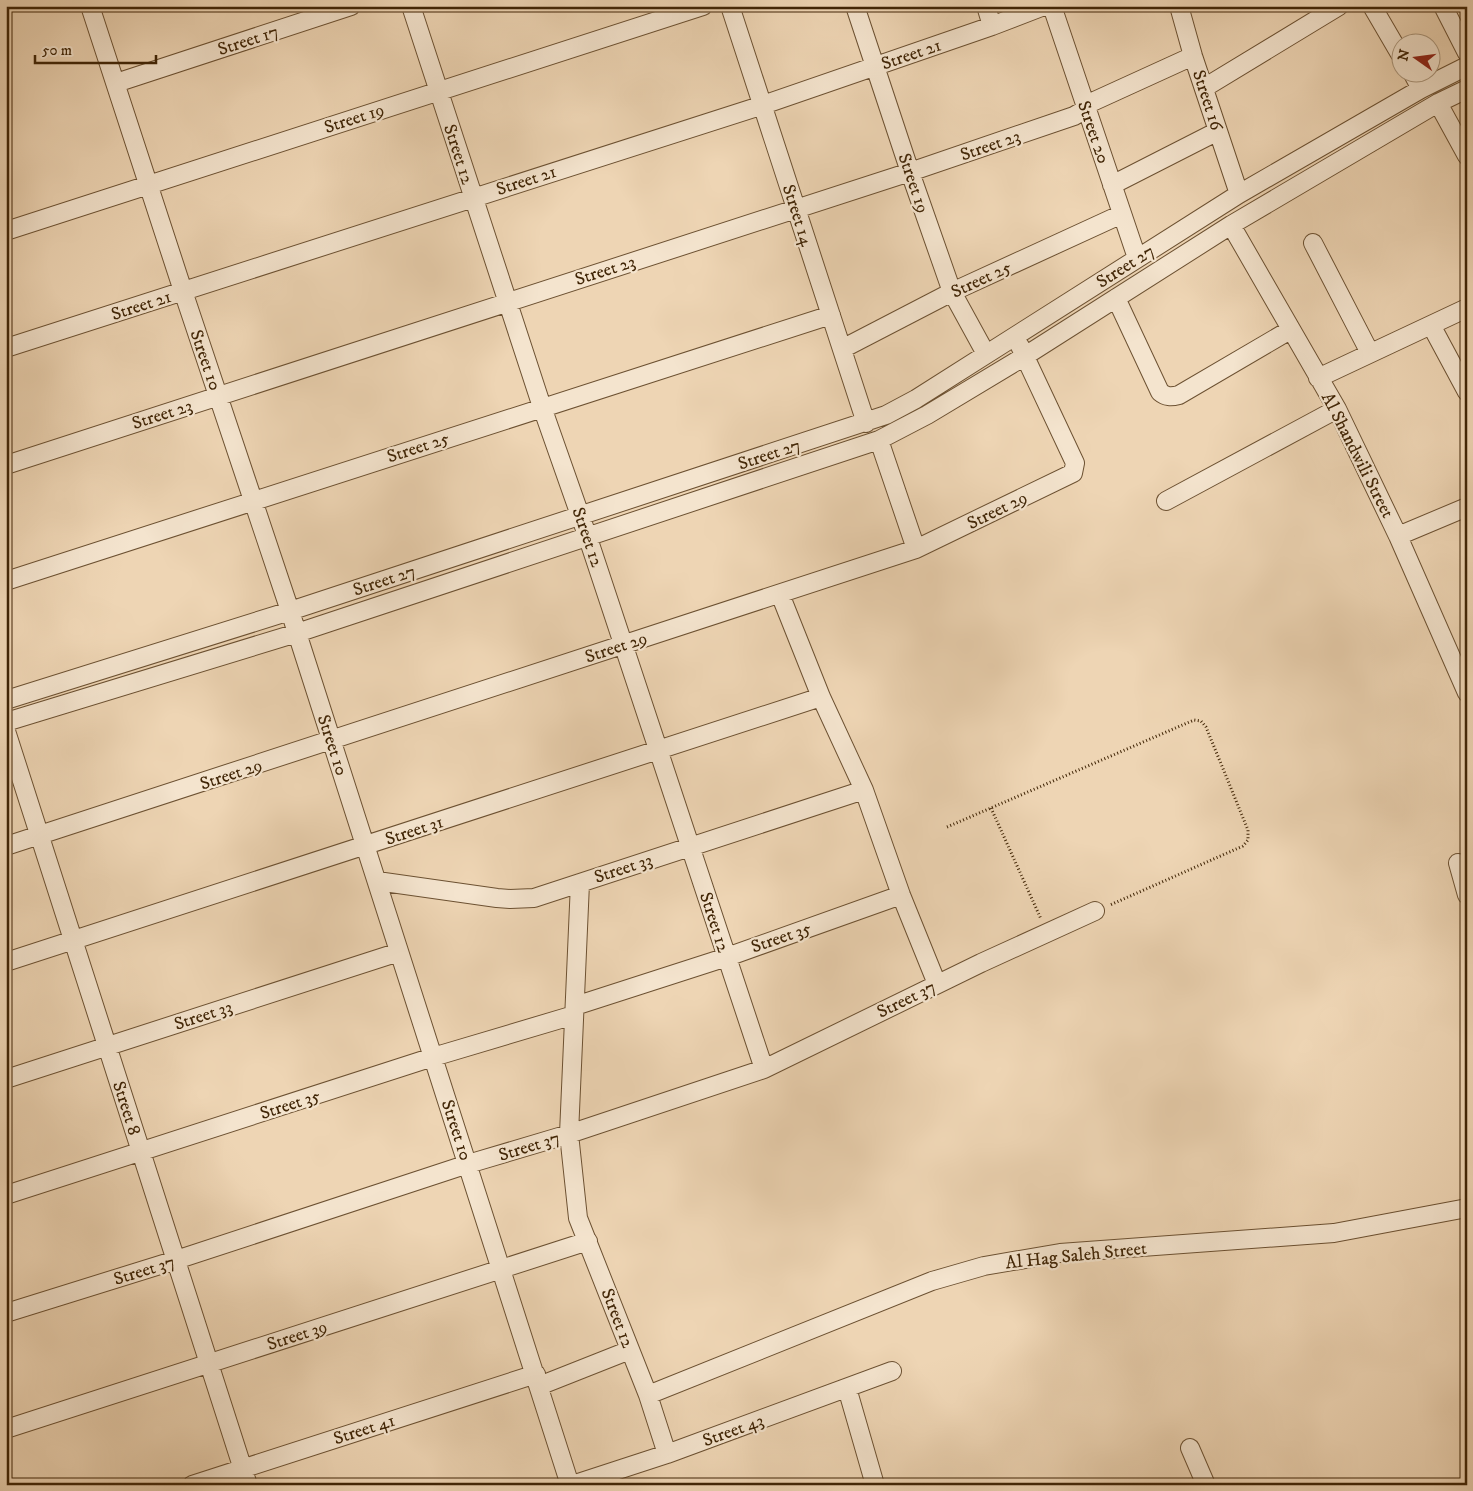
<svg xmlns="http://www.w3.org/2000/svg" width="1473" height="1491" font-family="'IM FELL DW Pica',serif">
  <style>
    .lines { fill: none; stroke-linecap: round; stroke-linejoin: round }
    .street-casing { stroke: #6c5132; stroke-width: 20 }
    .path { stroke: #402506; stroke-width: 3; stroke-dasharray: 1 2.5; stroke-linecap: butt }
    .street { stroke: #f4e4ce; stroke-width: 18 }
    .labels { text-anchor: middle; stroke-width: 4.5; stroke-linejoin: round; paint-order: stroke }
    .street-label { font-size: 18px; fill: #402506; stroke: #f4e4ce }
  </style>
  <rect width="100%" height="100%" fill="#eed5b4"/>
  <filter id="stains"><feTurbulence type="fractalNoise" baseFrequency=".004" numOctaves="4"/><feColorMatrix values="0 0 0 0 .2 0 0 0 0 .09 0 0 0 0 .02 0 0 0 .5 -.17"/></filter>
  <radialGradient id="worn" r=".72"><stop offset=".6" stop-color="#630" stop-opacity="0"/><stop offset="1" stop-color="#630" stop-opacity=".3"/></radialGradient>
  <g class="lines">
    <g class="street-casing">
      <path id="street" d="M90,6L183,291L290,611L570,1485
        M411,6L542,407L587,535L764,1069
        M730,6L866,423
        M855,6L910,172L952,292L986,354
        M986,6L992,26
        M1052,6L1137,258
        M1179,6L1193,56L1239,194
        M1372,6L1400,54
        M1443,6L1467,53
        M1412,72L1421,89
        M116,83L351,6
        M1204,88L1339,6
        M1438,103L1467,156
        M1112,185L1218,131
        M1231,225L1337,409L1398,536L1467,693
        M6,231L703,6
        M1313,243L1370,353
        M1116,298L1160,392C1166,397 1171,397 1179,395L1290,330
        M1431,325L1467,392
        M6,348L763,105L992,26L1044,6
        M842,349L952,292L1122,214
        M1318,378L1467,308
        M879,440L916,549
        M6,465L910,172L1074,116L1086,109L1090,103L1193,56
        M1166,501L1337,409
        M1398,536L1467,507
        M6,581L831,315
        M780,594L821,697L864,790L901,895L937,984
        M6,700L290,611L886,415L916,399L1239,194L1421,89L1467,66
        M6,722L297,633L879,440L927,415L1025,356L1231,225L1438,103L1467,89
        M6,731L248,1485
        M6,846L916,549L1073,473L1075,463L1020,346
        M1458,863L1467,895
        M377,881L497,898L510,899L534,898L864,790
        M580,883L569,1134L578,1218L648,1395L667,1454
        M6,962L821,697
        M575,1006L727,957L901,895
        M6,1079L399,952
        M6,1195L433,1057L574,1015
        M6,1313L176,1260L468,1164L569,1134L764,1069L981,963L1095,911
        M539,1386L630,1350
        M847,1388L875,1485
        M648,1395L932,1281L984,1266L1060,1253L1334,1233L1467,1208
        M6,1429L588,1241
        M1190,1448L1206,1485
        M192,1485L536,1374
        M572,1485L667,1454L892,1371"/>
    </g>
    <path class="path" d="M991,808L1041,919
      M947,827L1194,720L1201,721L1206,727L1248,830V840L1243,846L1110,905"/>
    <use href="#street" class="street"/>
  </g>
  <g class="labels">
    <g class="street-label">
      <text transform="translate(248 40) rotate(-18)" y="6">Street 17</text>
      <text transform="translate(911 54) rotate(-19)" y="6">Street 21</text>
      <text transform="translate(1208 100) rotate(72)" y="6">Street 16</text>
      <text transform="translate(354 118) rotate(-18)" y="6">Street 19</text>
      <text transform="translate(1094 132) rotate(71)" y="6">Street 20</text>
      <text transform="translate(990 145) rotate(-19)" y="6">Street 23</text>
      <text transform="translate(459 154) rotate(72)" y="6">Street 12</text>
      <text transform="translate(526 180) rotate(-18)" y="6">Street 21</text>
      <text transform="translate(914 183) rotate(71)" y="6">Street 19</text>
      <text transform="translate(798 215) rotate(72)" y="6">Street 14</text>
      <text transform="translate(1125 266) rotate(-32)" y="6">Street 27</text>
      <text transform="translate(605 270) rotate(-18)" y="6">Street 23</text>
      <text transform="translate(981 279) rotate(-25)" y="6">Street 25</text>
      <text transform="translate(141 305) rotate(-18)" y="6">Street 21</text>
      <text transform="translate(206 360) rotate(71)" y="6">Street 10</text>
      <text transform="translate(162 414) rotate(-18)" y="6">Street 23</text>
      <text transform="translate(418 447) rotate(-18)" y="6">Street 25</text>
      <text transform="translate(769 454) rotate(-18)" y="6">Street 27</text>
      <text transform="translate(1358 455) rotate(63)" y="6">Al Shandwili Street</text>
      <text transform="translate(997 510) rotate(-26)" y="6">Street 29</text>
      <text transform="translate(588 537) rotate(71)" y="6">Street 12</text>
      <text transform="translate(384 580) rotate(-18)" y="6">Street 27</text>
      <text transform="translate(616 647) rotate(-18)" y="6">Street 29</text>
      <text transform="translate(333 745) rotate(72)" y="6">Street 10</text>
      <text transform="translate(231 774) rotate(-18)" y="6">Street 29</text>
      <text transform="translate(414 830) rotate(-18)" y="6">Street 31</text>
      <text transform="translate(623 868) rotate(-18)" y="6">Street 33</text>
      <text transform="translate(715 922) rotate(72)" y="6">Street 12</text>
      <text transform="translate(781 937) rotate(-19)" y="6">Street 35</text>
      <text transform="translate(906 999) rotate(-26)" y="6">Street 37</text>
      <text transform="translate(203 1015) rotate(-18)" y="6">Street 33</text>
      <text transform="translate(290 1104) rotate(-18)" y="6">Street 35</text>
      <text transform="translate(127 1108) rotate(72)" y="6">Street 8</text>
      <text transform="translate(457 1130) rotate(72)" y="6">Street 10</text>
      <text transform="translate(529 1146) rotate(-17)" y="6">Street 37</text>
      <text transform="translate(1076 1255) rotate(-6)" y="6">Al Hag Saleh Street</text>
      <text transform="translate(144 1270) rotate(-17)" y="6">Street 37</text>
      <text transform="translate(618 1318) rotate(69)" y="6">Street 12</text>
      <text transform="translate(297 1335) rotate(-18)" y="6">Street 39</text>
      <text transform="translate(364 1429) rotate(-18)" y="6">Street 41</text>
      <text transform="translate(733 1430) rotate(-20)" y="6">Street 43</text>
    </g>
  </g>
  <rect width="1473" height="1491" fill="none" stroke="#eed5b4" stroke-width="25"/>
  <rect x="8" y="8" width="1458" height="1476" fill="none" stroke="#402506" stroke-width="2.5"/>
  <rect x="12" y="12" width="1448" height="1466" fill="none" stroke="#402506"/>
  <g transform="translate(1416 58) rotate(284)"><circle r="24" fill="#f4e4ce" stroke="#ac987e"/>
  <path d="M0-4L9 19L0 12L-9 19Z" fill="#8f2418"/>
  <text y="-8" font-size="14" font-weight="bold" text-anchor="middle" fill="#402506">N</text>
  </g>
  <path d="M35 55v8h121v-8" fill="none" stroke="#402506" stroke-width="2.5"/>
  <text x="42" y="55" font-size="15" fill="#402506" stroke="#f4e4ce" stroke-width="4" paint-order="stroke">50 m</text>
  <rect width="100%" height="100%" filter="url(#stains)"/>
  <rect width="100%" height="100%" fill="url(#worn)"/>
</svg>
